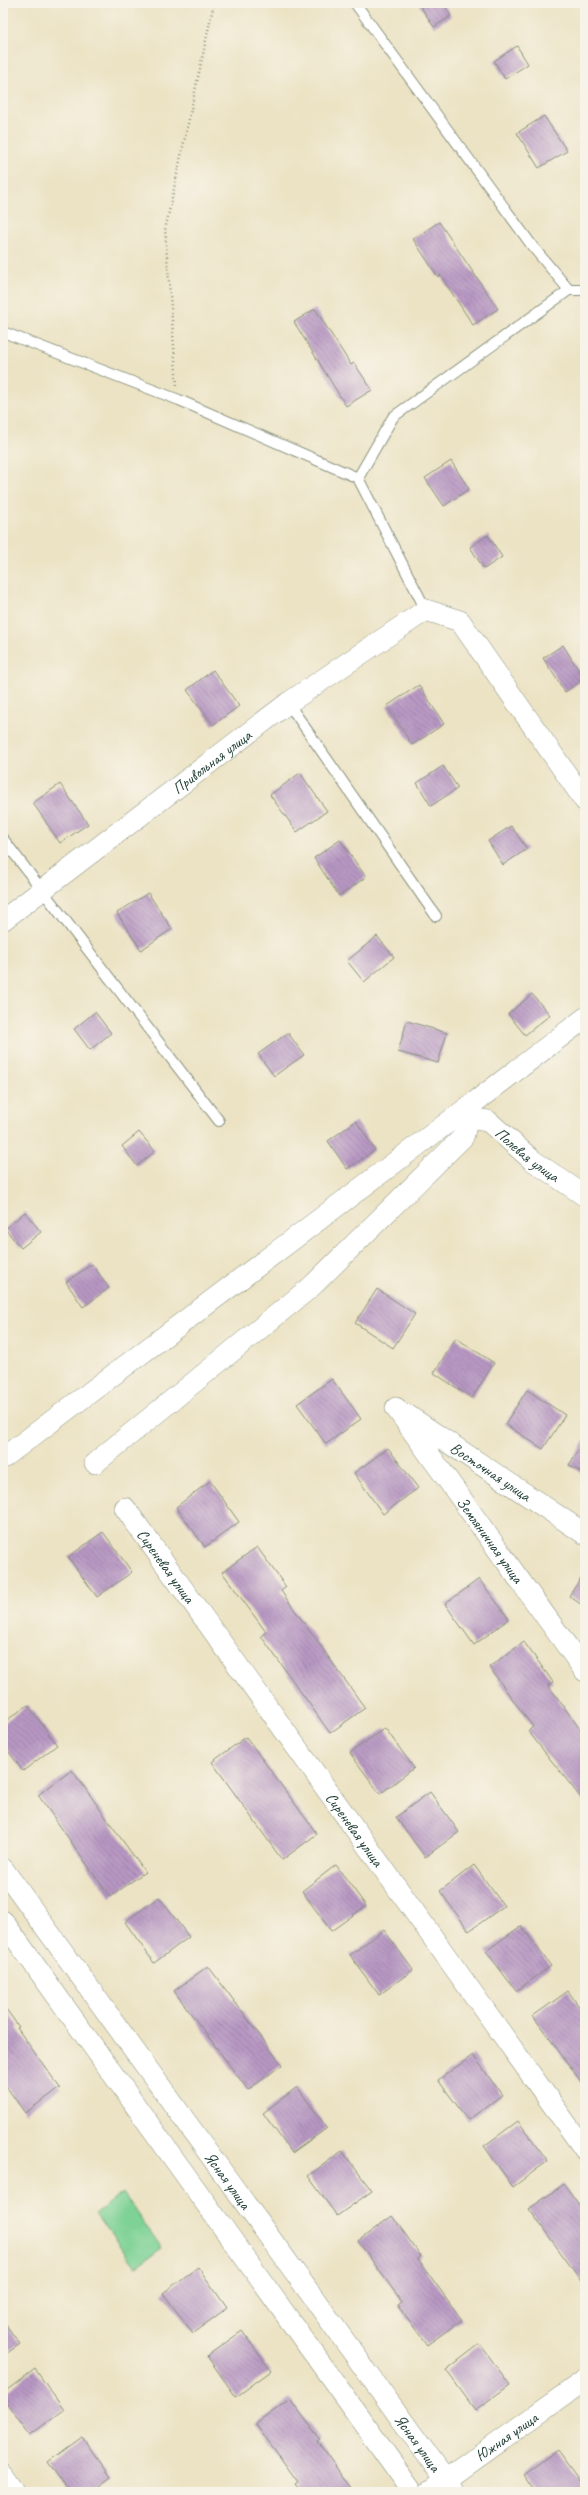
<svg xmlns="http://www.w3.org/2000/svg" width="588" height="2495" font-family="Caveat,sans-serif">
  <style>
    .pitch { fill: #7ed295; stroke: #4e8864 }
    .building { fill: url(#building-back-hatch) }
    .lines { fill: none; stroke-linecap: round; stroke-linejoin: round }
    .lane-casing { stroke: #86907c; stroke-width: 12 }
    .street-casing { stroke: #86907c; stroke-width: 22 }
    .path { stroke: #86907c; stroke-width: 2.5; stroke-dasharray: 1 3; stroke-linecap: butt }
    .lane { stroke: #fff; stroke-width: 10 }
    .street { stroke: #fff; stroke-width: 21 }
    .labels { text-anchor: middle; stroke-width: 3; stroke-linejoin: round; paint-order: stroke }
    .street-label { font-size: 16px; fill: #1f3d34; stroke: #f7f3e8 }
  </style>
  <defs>
    <pattern id="building-back-hatch" width="6" height="6" patternUnits="userSpaceOnUse"><rect width="6" height="6" fill="#b797c3"/><path d="M-1 5l2 2M0 0l6 6M5-1l2 2" fill="none" stroke="#947c9f"/></pattern>
  </defs>
  <rect width="100%" height="100%" fill="#f7f3e8"/>
  <filter id="ink" filterUnits="userSpaceOnUse"><feTurbulence type="fractalNoise" baseFrequency=".025" numOctaves="2"/><feDisplacementMap in="SourceGraphic" scale="8" xChannelSelector="R" yChannelSelector="G"/><feConvolveMatrix kernelMatrix="1 2 1 2 8 2 1 2 1" color-interpolation-filters="sRGB"/></filter>
  <filter id="wash" filterUnits="userSpaceOnUse"><feTurbulence type="fractalNoise" baseFrequency=".012" numOctaves="4" result="noise"/><feDisplacementMap in="SourceGraphic" scale="16" xChannelSelector="R" yChannelSelector="G"/><feGaussianBlur stdDeviation="0.9" result="paint"/><feColorMatrix in="noise" values="0 0 0 0 0 0 0 0 0 0 0 0 0 0 0 0 0 1.4 0 .05"/><feComposite in="paint" operator="in"/></filter>
  <g filter="url(#wash)">
    <rect width="100%" height="100%" fill="#ece3c4"/>
    <path class="pitch" d="M123,2193L162,2248L135,2267L96,2213Z"/>
    <g id="blocks">
      <path class="building" d="M418,3H443L451,16L434,27Z
        M517,46L528,64L505,79L494,61Z
        M544,116L567,151L539,168L517,133Z
        M439,222L498,309L473,325L440,275L438,277L413,239Z
        M315,309L351,365L354,363L372,390L346,406L294,322Z
        M451,461L469,489L444,506L425,478Z
        M488,535L502,557L484,569L470,547Z
        M563,645L584,679L565,692L543,658Z
        M213,670L239,706L213,725L187,690Z
        M419,685L444,724L412,745L387,706Z
        M443,766L458,788L431,806L417,783Z
        M300,773L327,811L297,832L270,795Z
        M60,784L88,824L60,843L33,803Z
        M511,826L527,849L503,865L488,841Z
        M340,840L366,877L339,896L314,858Z
        M148,893L172,929L141,950L117,913Z
        M377,936L394,957L364,982L347,961Z
        M532,994L550,1015L525,1035L508,1014Z
        M95,1012L111,1033L90,1050L74,1029Z
        M407,1021L447,1033L438,1063L398,1052Z
        M288,1033L304,1055L274,1076L258,1054Z
        M356,1121L375,1150L347,1169L328,1141Z
        M139,1132L155,1151L137,1166L122,1146Z
        M25,1212L41,1232L21,1248L5,1229Z
        M92,1264L109,1288L83,1307L66,1282Z
        M377,1289L415,1314L393,1348L355,1323Z
        M456,1338L494,1363L472,1398L434,1373Z
        M332,1379L361,1419L326,1444L297,1404Z
        M527,1390L565,1415L543,1449L505,1424Z
        M585,1440V1475L569,1465Z
        M388,1448L418,1488L383,1514L354,1473Z
        M210,1481L239,1522L205,1547L176,1507Z
        M103,1532L132,1572L97,1597L68,1557Z
        M257,1547L286,1587L281,1591L365,1708L330,1733L261,1636L266,1632L222,1572Z
        M585,1572V1607L569,1596Z
        M479,1579L509,1619L474,1645L445,1604Z
        M524,1642L553,1682L548,1685L585,1736V1803L528,1731L533,1727L489,1667Z
        M28,1705L57,1745L23,1771L3,1744V1723Z
        M385,1728L414,1768L380,1794L350,1753Z
        M246,1737L317,1834L282,1860L212,1762Z
        M72,1770L145,1872L110,1897L38,1795Z
        M430,1792L459,1832L425,1857L396,1817Z
        M336,1865L366,1906L331,1931L302,1891Z
        M474,1865L504,1906L469,1931L440,1891Z
        M159,1897L189,1937L154,1963L125,1922Z
        M521,1926L551,1966L516,1991L486,1951Z
        M384,1930L413,1970L379,1995L350,1955Z
        M208,1966L282,2065L248,2090L174,1991Z
        M568,1991L585,2015V2087L533,2016Z
        M3,2005L19,2027L17,2028L60,2088L25,2113L3,2082Z
        M473,2055L502,2095L468,2120L438,2080Z
        M297,2087L327,2128L292,2153L263,2113Z
        M518,2121L548,2161L513,2187L484,2146Z
        M342,2151L372,2191L337,2216L308,2176Z
        M564,2184L585,2213V2286L529,2209Z
        M392,2216L421,2256L418,2259L462,2320L427,2345L398,2305L402,2302L358,2241Z
        M198,2267L227,2308L193,2333L163,2293Z
        M3,2321L20,2344L3,2356Z
        M242,2331L271,2371L236,2397L207,2356Z
        M480,2344L510,2385L475,2410L446,2370Z
        M35,2369L64,2410L30,2435L3,2398V2393Z
        M290,2399L320,2439L317,2441L354,2492H301L295,2484L298,2482L256,2424Z
        M82,2437L111,2477L91,2492H69L48,2462Z
        M557,2450L585,2488V2492H535L523,2475Z"/>
    </g>
  </g>
  <g filter="url(#ink)">
    <use href="#blocks" fill-opacity="0" stroke="#86907c" stroke-width="1"/>
    <g class="lines">
      <g class="lane-casing">
        <path id="lane" d="M355,3L533,247L569,290H585
          M3,332L179,400L358,478L426,610
          M358,478L393,417L569,290
          M288,703L436,916
          M3,839L219,1121"/>
      </g>
      <g class="street-casing">
        <g id="street">
          <path id="s1" d="M3,920L288,703L426,610L460,621L585,801"/>
          <path id="s2" d="M468,1118L488,1121L532,1160L585,1196"/>
          <path id="s3" d="M396,1408L585,1671"/>
          <path id="s4" d="M407,1415L585,1534"/>
          <path d="M3,1458L467,1108"/>
          <path d="M95,1463L312,1286L463,1137L468,1118L467,1108L585,1018"/>
          <path id="s5" d="M125,1508L585,2150"/>
          <path id="s6" d="M3,1869L454,2492"/>
          <path d="M3,1921L413,2492"/>
          <path d="M3,2475L15,2492"/>
          <path id="s7" d="M428,2492L585,2380"/>
        </g>
      </g>
      <path class="path" d="M177,385L165,230L214,3"/>
      <use href="#lane" class="lane"/>
      <use href="#street" class="street"/>
    </g>
  </g>
  <g class="labels">
    <g class="street-label">
      <text dy="6" stroke="none"><textPath href="#s1" startOffset="262">Привольная улица</textPath></text>
      <text dy="6" stroke="none"><textPath href="#s2" startOffset="72">Полевая улица</textPath></text>
      <text dy="6" stroke="none"><textPath href="#s4" startOffset="101">Восточная улица</textPath></text>
      <text dy="6" stroke="none"><textPath href="#s3" startOffset="162">Земляничная улица</textPath></text>
      <text dy="6" stroke="none"><textPath href="#s5" startOffset="71">Сиреневая улица</textPath></text>
      <text dy="6" stroke="none"><textPath href="#s5" startOffset="395">Сиреневая улица</textPath></text>
      <text dy="6" stroke="none"><textPath href="#s6" startOffset="384">Ясная улица</textPath></text>
      <text dy="6" stroke="none"><textPath href="#s7" startOffset="96">Южная улица</textPath></text>
      <text dy="6" stroke="none"><textPath href="#s6" startOffset="708">Ясная улица</textPath></text>
    </g>
  </g>
  <rect width="588" height="2495" fill="none" stroke="#f7f3e8" stroke-width="16"/>
</svg>
